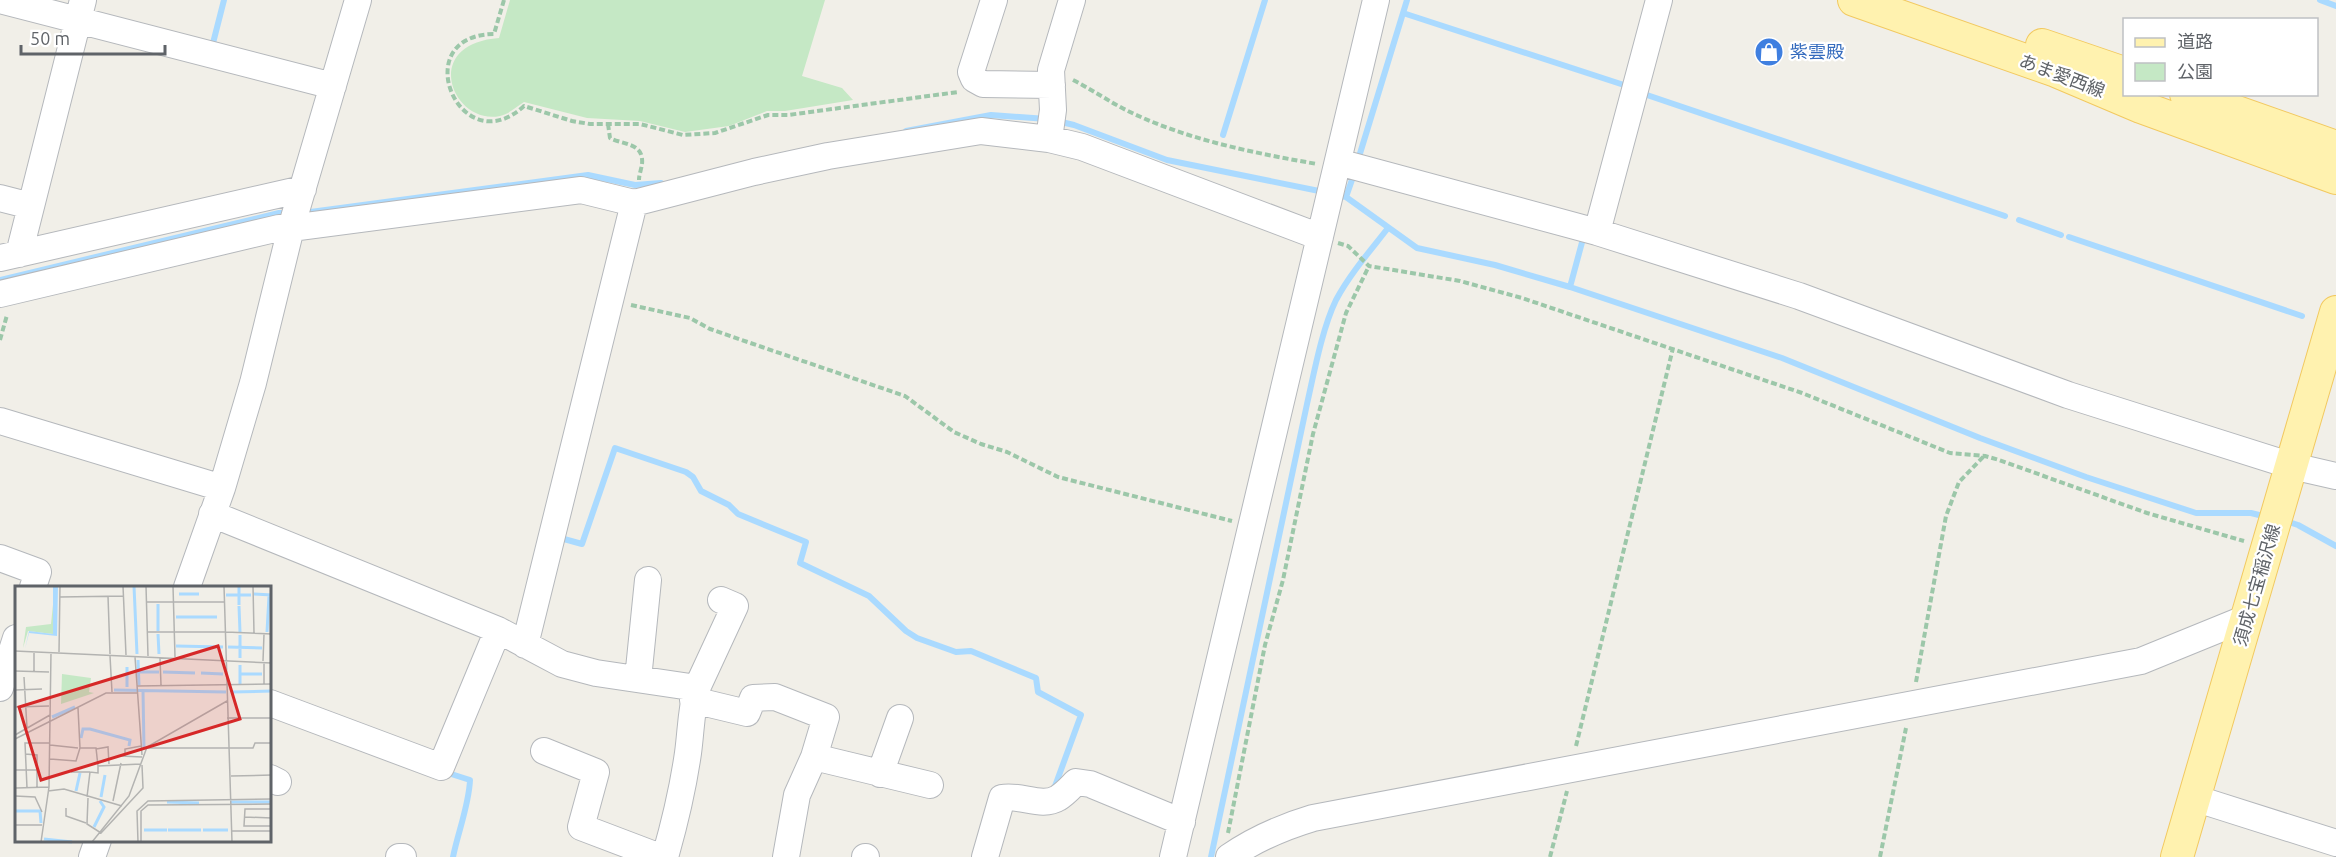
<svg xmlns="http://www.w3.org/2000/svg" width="2336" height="857" font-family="Ubuntu,'Noto Sans JP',sans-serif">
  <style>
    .green { fill: #c5e8c5 }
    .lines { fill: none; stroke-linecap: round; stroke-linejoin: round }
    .stream { stroke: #aadaff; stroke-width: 6 }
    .minor-casing { stroke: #b5b8bc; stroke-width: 28 }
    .major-casing { stroke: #f2c960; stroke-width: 34 }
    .path { stroke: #9cc7a9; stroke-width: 4; stroke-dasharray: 6 3; stroke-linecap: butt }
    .minor { stroke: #fff; stroke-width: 26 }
    .major { stroke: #fff2af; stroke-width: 32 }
    .labels { text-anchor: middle; stroke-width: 4.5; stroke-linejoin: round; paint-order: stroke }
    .shop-label { font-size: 18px; fill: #366cbe; stroke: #fff; text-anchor: start }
    .street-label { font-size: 18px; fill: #5f6368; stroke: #fff }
    .inset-river { fill: none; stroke: #aadaff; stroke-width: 3 }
    .inset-road { fill: none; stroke: #b3b3b1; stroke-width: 1.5 }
    .view { fill: #d62828; fill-opacity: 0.15; stroke: #d62828; stroke-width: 3 }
    .inset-edge { fill: none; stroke: #5f6368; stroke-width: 3 }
  </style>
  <rect width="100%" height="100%" fill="#f1efe8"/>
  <path class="green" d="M510,0H825L802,76L842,88L853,100L785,111H767L729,126L685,132L640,121L587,118L524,102C516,107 509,114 500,116C453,126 419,44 499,38Z"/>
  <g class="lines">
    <path class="stream" d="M2320,0L2336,6
      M1403,13L1624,85
      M212,47L224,0
      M1644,94L2005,216
      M1057,121L1074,125L1167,160L1324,192
      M906,131L991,115L1047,119
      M1223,135L1265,0
      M1358,160L1407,0
      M1337,195L1346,197L1417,248L1495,265L1570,287L1782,358L1980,438L2086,477L2196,513H2251L2267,517
      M1346,197L1354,174
      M303,213L588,175L635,185L661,183
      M2019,220L2061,235
      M2069,237L2302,316
      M0,280L279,213H290
      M1570,287L1584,235
      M2286,521L2298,525L2336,546
      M564,539L582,544L615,448L686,472L693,477L701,491L729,505L738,514L806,542L800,563L869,596L906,631L917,638L956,652L971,651L1036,678L1038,692L1081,715L1054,789
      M449,770L448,773L470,780C469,805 458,832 453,857
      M1211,857L1307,404C1314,373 1322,329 1336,300C1350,274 1370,251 1388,228"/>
    <g class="minor-casing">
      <path id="minor" d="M0,0L333,86
        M994,0L971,72L974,79L983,84L1052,85
        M1049,139L1053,110L1051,70L1072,0
        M1338,162L1597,232L1799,296L2068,395L2292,466L2336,476
        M0,198L31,206
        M1597,232L1659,0
        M19,254L83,0
        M0,258L303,189
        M0,294L279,228H291L581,190L634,203L754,172L828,156L981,131L1049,139L1082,147L1320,237
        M0,421L222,488
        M212,514L498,630
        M0,558L38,572L33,587
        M187,587L222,488L253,383L291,228L358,0
        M525,645L634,203
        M638,679L648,580
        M0,688L16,638
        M697,688L735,606L721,600
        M693,700L747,713L753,698L775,697L826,717L814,757L797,795L786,857
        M270,703L441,767L498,630L562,664L596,673L697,688C691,710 691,731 688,753C683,788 675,822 665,857
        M544,751L596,772L581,827L660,857
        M814,757L930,785
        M880,774L900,718
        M270,778L278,782
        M2194,798L2336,843
        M92,857L98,840
        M399,857H403
        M865,857H866
        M985,857L1002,798C1020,794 1042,808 1058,798C1065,794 1071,787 1076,782L1090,784L1182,822
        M1173,857L1376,0
        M1229,857C1255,839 1283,827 1313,818L2141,661L2249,617"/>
    </g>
    <g class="major-casing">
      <path id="major" d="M1854,0L2056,71L2141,107L2336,178
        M2042,45L2124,73
        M2186,94L2336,147
        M2177,857L2336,312"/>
    </g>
    <path class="path" d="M504,0L494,34C405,35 460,165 524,106L572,121L590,124H640L683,135L715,133L768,115H788L958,92
      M1073,80C1093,90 1111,103 1130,112C1188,140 1254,153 1317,164
      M608,124L610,138C621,144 641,143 642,159C643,166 639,173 639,180
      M1338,243L1348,246L1369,266L1460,281L1522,298L1802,393L1950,453L1985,456L1999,460L2147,513L2244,541
      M631,305L690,318L710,329L762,347L905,396L954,432L981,444L1007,452L1058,477L1232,521
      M0,340L7,315
      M1916,682L1946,516L1959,482L1984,456
      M1576,746L1673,348
      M1228,833L1265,645L1283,580L1313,434L1346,313L1369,266
      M1550,857L1567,791
      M1880,857L1906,728"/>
    <use href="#minor" class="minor"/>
    <use href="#major" class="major"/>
  </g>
  <defs>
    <g id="shop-disc" transform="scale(1.5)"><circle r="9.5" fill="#3f7fe0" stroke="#fff"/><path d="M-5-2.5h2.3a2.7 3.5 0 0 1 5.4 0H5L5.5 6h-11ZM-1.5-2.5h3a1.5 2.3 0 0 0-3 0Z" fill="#fff"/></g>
  </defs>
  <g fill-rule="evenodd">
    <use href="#shop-disc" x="1769" y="52"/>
  </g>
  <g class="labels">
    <g class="shop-label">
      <text x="1790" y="58">紫雲殿</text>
    </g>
    <g class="street-label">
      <text transform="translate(2062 76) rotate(21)" y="6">あま愛西線</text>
      <text transform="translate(2257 585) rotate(-74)" y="6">須成七宝稲沢線</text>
    </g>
  </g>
  <g transform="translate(15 586)">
    <rect width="256" height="256" fill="#f1efe8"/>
    <path d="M39,9L38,48L13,45L8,62L11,41L36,38ZM47,88L76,92L74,106L79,107L46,118Z" fill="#c5e8c5"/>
    <path d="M38,0H43L42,50L14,47L10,63L14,45L38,48Z" fill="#aadaff"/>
    <path class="inset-river" d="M119,0L122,68M224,0V19M164,8H184M239,8L257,9M211,9H236M143,18V45M224,20L225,46M161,31H202M252,46L254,10M143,48L144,68M161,60L208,61M213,61L247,62M225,72V49M123,74L124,99M225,79V98M124,86H144M148,86L180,87M186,87L208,88M225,88H247M112,101V81M99,104L211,106M128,105L129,163M216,106L257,105M37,131L60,121M66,152L68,143H75L115,154L114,160M61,205L65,187M86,211L90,189M152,216L184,217M215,216H257M0,225H25L26,237M79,241L89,221L85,215M129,244H152M153,244H186M188,244H213M29,253L57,256"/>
    <path class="inset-road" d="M108,0L111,69M131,0L133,70M158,0L160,71M209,0L217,256M238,0L239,47M93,10L95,68M45,11L109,10M131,16H210M132,46H210M211,46L257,48M0,65L257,77M44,66L45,0M95,70L97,106M120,71L127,169M145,72L146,99M248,75L249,48M0,85L34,86M19,85V66M9,91L12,142M249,99V77M122,100L257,98M0,104L27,103M0,121L34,120M212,132H257M0,149L35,129M0,153L91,107H122M35,159L63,162M65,162H81L83,180M131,162H238L240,157H257M81,163L93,161L94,178M10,168L22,169V201M106,170L127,171M110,171V163L126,160M35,173L61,175L65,162L63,122M0,184H22M56,186H75M216,190L257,189M1,202L34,201M12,202L10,157H35M33,205L49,203L107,220M0,210L20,211L27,226M72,211L75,186L83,187V180L126,178M73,212L72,238L86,247L128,202L127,179M98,215L106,177M51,222V230L71,237M257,223H230L229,240H257M229,231L257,232M0,239H27M217,245H257M26,256L34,201L36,66M77,256L114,210L132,161L212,115M123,256L122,225L133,215L257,213M126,256V225L133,219L257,218"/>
    <path class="view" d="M203,60L225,133L26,194L4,121Z"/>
    <rect width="256" height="256" class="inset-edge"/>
  </g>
  <rect x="2123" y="18" width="195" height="78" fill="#ffffff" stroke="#bfc1c3" stroke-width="1.5"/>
  <rect x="2135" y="38" width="30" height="9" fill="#fff2af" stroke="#bfc1c3" stroke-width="1.5"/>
  <text x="2177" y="48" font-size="18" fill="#5f6368">道路</text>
  <rect x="2135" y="63" width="30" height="18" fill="#c5e8c5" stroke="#bfc1c3" stroke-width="1.5"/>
  <text x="2177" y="78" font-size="18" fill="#5f6368">公園</text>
  <path d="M21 45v9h144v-9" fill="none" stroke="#5f6368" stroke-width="3"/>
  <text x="30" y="45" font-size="18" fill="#5f6368" stroke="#ffffff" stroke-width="4.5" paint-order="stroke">50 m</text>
</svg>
